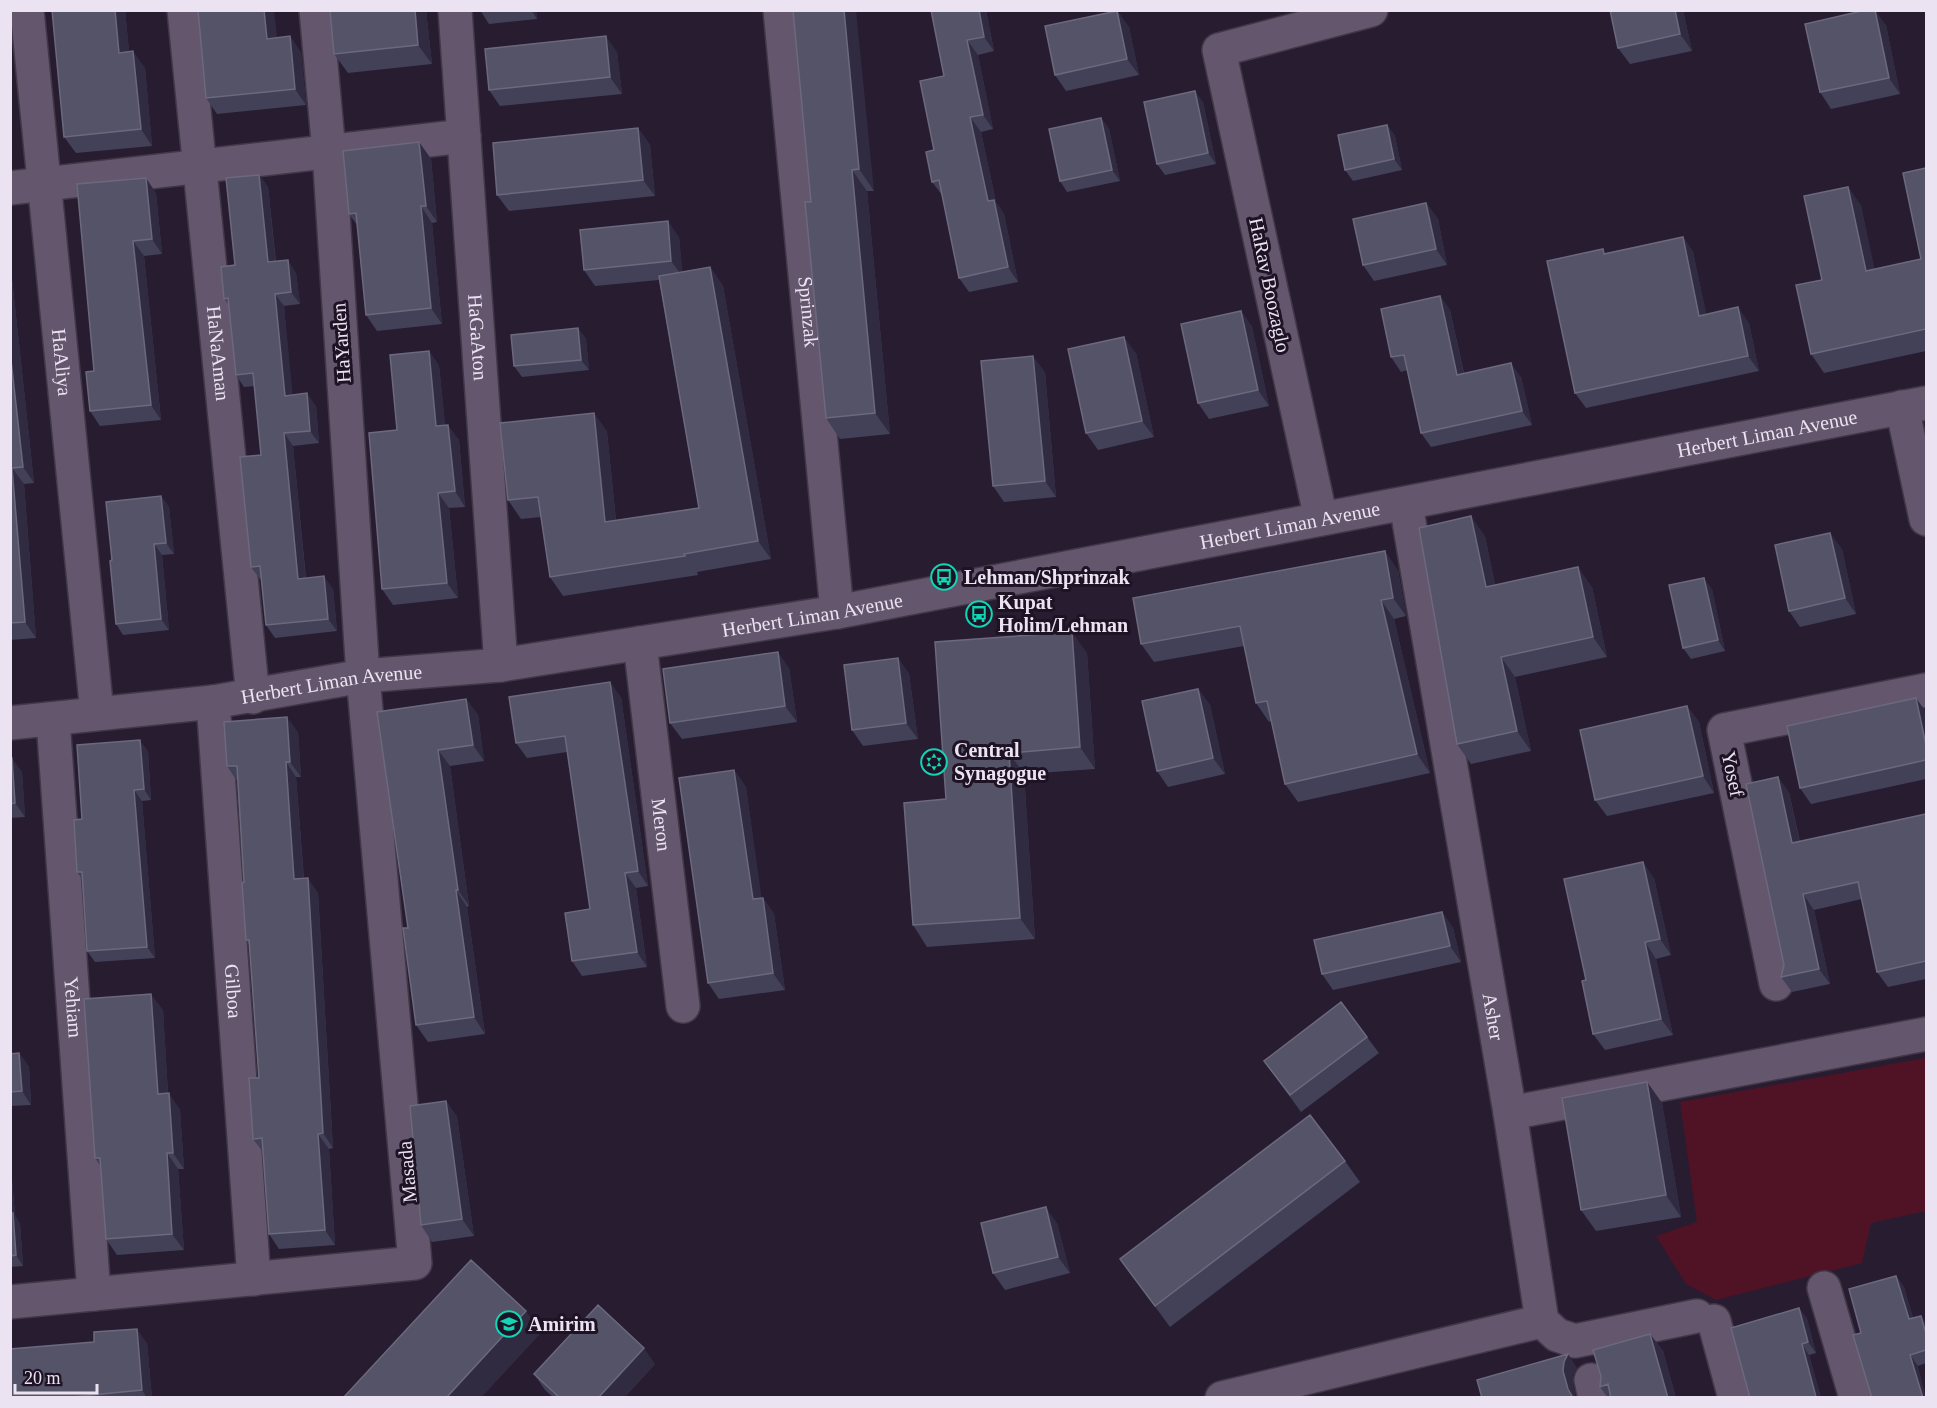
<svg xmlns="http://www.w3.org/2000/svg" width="1937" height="1408" font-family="Georgia,serif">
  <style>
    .green { fill: #501326 }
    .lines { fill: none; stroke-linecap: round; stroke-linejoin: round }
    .minor-casing { stroke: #403747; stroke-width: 36 }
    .minor { stroke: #63566d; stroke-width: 33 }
    .wall { fill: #424158 }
    .shaded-wall { fill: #302b41 }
    .building { fill: #545368; stroke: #6c697e; stroke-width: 1.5 }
    .labels { text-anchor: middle; stroke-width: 6; stroke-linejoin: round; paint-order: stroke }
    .street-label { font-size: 20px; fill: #ebe3f1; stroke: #1e1225 }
    .poi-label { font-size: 20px; font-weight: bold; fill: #ebe3f1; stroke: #1e1225; text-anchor: start }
  </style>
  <rect width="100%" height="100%" fill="#281c30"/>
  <path class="green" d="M1926,1058V1211L1871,1223L1862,1263L1716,1300L1686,1284L1656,1236L1697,1222L1680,1102Z"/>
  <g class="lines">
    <g class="minor-casing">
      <g id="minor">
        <path id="s1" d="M27,10L97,713"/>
        <path id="s2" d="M184,10L253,697"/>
        <path id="s3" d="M455,10L501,665"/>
        <path id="s4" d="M780,10L837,612"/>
        <path d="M10,188L464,136"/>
        <path d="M1902,407L1926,519"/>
        <path id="s5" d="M1406,504L1510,1113L1926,1034"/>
        <path d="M1321,519L1219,50L1371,10"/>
        <path id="s6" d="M640,643L683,1006"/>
        <path id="s7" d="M213,702L254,1279"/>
        <path id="s8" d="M53,720L94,1294"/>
        <path id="s9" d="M10,723L213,702L363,676L501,665L837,612L1926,403"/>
        <path d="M1776,984L1724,730L1926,690"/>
        <path d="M1824,1288L1856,1398"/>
        <path d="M10,1302L415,1263L363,676L329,152L316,10"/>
        <path d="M1542,1321L1557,1335L1575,1341L1697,1316"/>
        <path d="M1714,1321L1735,1398"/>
        <path d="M1591,1380L1595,1398"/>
        <path d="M1222,1398L1542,1321L1510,1113"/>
      </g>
    </g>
    <use href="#minor" class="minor"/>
  </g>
  <path class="wall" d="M52,10H125L129,52L145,68L152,146L76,153L64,137Z
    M330,10H426L432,64L348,73L334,54Z
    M480,10H536L537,19L489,24Z
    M793,10L874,191H867L890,434L840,439L826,418L811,202Z
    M986,10L994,51L978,55L993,129L981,132L996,202L1004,214L1018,282L969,292L959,278L942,195L932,182L934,150L944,76Z
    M1683,10L1692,51L1630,64L1618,48Z
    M1117,11L1129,27L1139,75L1066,91L1055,75Z
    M1886,25L1900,94L1831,109L1820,92Z
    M290,36L301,53L306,105L217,114L206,98L277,38Z
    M617,52L622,94L500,106L489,90Z
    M1203,102L1216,164L1165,175L1157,164Z
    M1101,118L1109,129L1120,181L1067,192L1060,181Z
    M1387,125L1395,136L1402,170L1353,181L1345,170Z
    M638,128L650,145L655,196L509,211L497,195Z
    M419,142L431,159L437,222L432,223L442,324L377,331L366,315L357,225L349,214Z
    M1926,168V351L1824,373L1811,354L1822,280L1848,187L1861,206L1874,269L1921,259Z
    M259,175L268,187L276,261L296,273L300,304L284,306L292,395L316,406L319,443L293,446L306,578L333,589L337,631L275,638L266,625L261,579H260L251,567L261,455L255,386L244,387L236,375L229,305L224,299L235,265Z
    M77,184L156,193L162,254L144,256L161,420L100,426L90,411L94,371Z
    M1426,203L1438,219L1447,265L1374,281L1363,265Z
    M679,237L682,272L710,267L723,286L771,559L697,572L698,575L563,596L550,577L541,517L521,519L508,500L594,413L607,432L616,520L699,508L659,280L595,286L584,270Z
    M1683,237L1693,252L1706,314L1749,323L1759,371L1586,408L1575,393L1606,253Z
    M10,260L34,483L24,484L36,638L10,640Z
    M1440,296L1450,310L1464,373L1521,377L1532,425L1431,447L1421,433L1407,370L1401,372L1391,357Z
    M1241,311L1252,327L1269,406L1209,419L1198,403Z
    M578,328L586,339L589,370L522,377L514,366Z
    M429,351L439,366L445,425L459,440L465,507L449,508L458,598L393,605L382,589L397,430Z
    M1136,353L1154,437L1098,450L1086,433Z
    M1045,372L1056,497L1004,502L993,486Z
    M161,496L169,507L174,554L162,555L169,630L123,635L116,624L112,560Z
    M1485,536L1495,585L1592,587L1607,657L1515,677L1531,751L1471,764L1457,744Z
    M1842,549L1856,614L1800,627L1789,611Z
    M1398,570L1406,616L1394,619L1430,773L1298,802L1285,784L1271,721L1269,722L1256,703L1244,646L1154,662L1141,644Z
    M1712,589L1725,651L1691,659L1683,648Z
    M1087,653L1095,769L1024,774L1035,939L927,947L913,925L946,799Z
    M898,658L909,674L918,739L863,746L852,730Z
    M789,668L797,722L682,739L670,723Z
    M1198,689L1210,705L1225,774L1168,787L1157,771Z
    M621,697L648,886L636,888L647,967L582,976L572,961L590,909L567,752L527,758L516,743Z
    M466,699L478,715L484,761L450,766L469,906L467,907L485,1034L428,1042L416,1025L408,928L377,712Z
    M1687,706L1699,722L1714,793L1607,816L1595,800Z
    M1926,712V779L1811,804L1800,788Z
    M298,732L301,777H296L304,878L318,893L333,1148L329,1149L335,1245L279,1249L269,1234L263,1152L253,1139L259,1078L250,946L246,940L244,882L237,781L227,766Z
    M148,751L151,800L142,801L155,958L95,962L87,951L82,879L77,872L82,819Z
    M10,758L22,772L25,817L10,818Z
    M734,770L746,787L761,898H763L774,914L785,990L719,999L708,983Z
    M1789,792L1800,842L1926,814V979L1888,987L1877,972L1862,899L1814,910L1830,984L1792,992L1781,977L1784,965Z
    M1654,878L1671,955L1656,959L1673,1035L1605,1050L1593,1034L1586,980Z
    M1442,912L1453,928L1461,962L1333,990L1322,974Z
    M163,1010L168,1093L180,1110L184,1169H178L184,1250L117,1255L106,1239L101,1167L95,1158Z
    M1367,1037L1379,1053L1301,1112L1264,1061Z
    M19,1053L29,1067L31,1105L10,1106V1054Z
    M1647,1082L1662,1103L1681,1217L1596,1231L1581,1210Z
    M446,1101L457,1117L474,1236L432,1242L421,1225Z
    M10,1157L15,1215L20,1224L23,1266L10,1267Z
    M1345,1161L1360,1182L1170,1327L1120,1259Z
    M1057,1223L1070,1273L1005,1290L993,1273Z
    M1896,1276L1904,1287L1913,1318L1926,1323V1363L1918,1366L1861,1333Z
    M1799,1308L1807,1319L1816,1353L1809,1355L1821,1398H1750Z
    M1650,1334L1663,1351L1676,1398H1608L1600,1387Z
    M147,1343L152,1398H10Z
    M655,1364L624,1398H554L545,1390L534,1374Z"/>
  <path class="shaded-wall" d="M115,10H125L131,69L119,53Z
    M264,10H274L279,55L267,39Z
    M415,10H426L432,64L418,45Z
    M531,10H536L537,19Z
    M844,10H856L874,191L859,169Z
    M979,10H986L994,51L984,37Z
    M1675,10H1683L1692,51L1680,34Z
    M1875,10L1886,25L1900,94L1889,78Z
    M1117,11L1129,27L1139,75L1127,59Z
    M290,36L301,53L306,105L295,89Z
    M606,36L617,52L622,94L610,77Z
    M967,40L978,55L993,129L983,115Z
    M133,51L145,68L152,146L141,129Z
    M1195,91L1203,102L1216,164L1208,153Z
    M970,117L981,132L996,202L1004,214L1018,282L1008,267L988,201Z
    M1101,118L1109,129L1120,181L1112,170Z
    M1387,125L1395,136L1402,170L1394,159Z
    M638,128L650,145L655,196L643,180Z
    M419,142L431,159L437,222L426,206Z
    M852,170L867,191L890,434L875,413Z
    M259,175L268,187L277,275L268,262Z
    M146,178L156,193L162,254L152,239Z
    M1848,187L1861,206L1879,289L1866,271Z
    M1426,203L1438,219L1447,265L1436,249Z
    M421,206L432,223L442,324L431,308Z
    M668,221L679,237L683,277L671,261Z
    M1683,237L1693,252L1710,331L1699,316Z
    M133,241L144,256L161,420L151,405Z
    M10,260L34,483L23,467L10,351Z
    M288,260L296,273L300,304L291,292Z
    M710,267L723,286L771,559L758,541Z
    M275,294L284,306L294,408L285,396Z
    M1440,296L1450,310L1467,389L1457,375Z
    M1738,307L1749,323L1759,371L1748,356Z
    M1241,311L1252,327L1269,406L1258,390Z
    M578,328L586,339L589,370L581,360Z
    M1124,337L1136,353L1154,437L1142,421Z
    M429,351L439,366L447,441L436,426Z
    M1033,356L1045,372L1056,497L1045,481Z
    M1511,363L1521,377L1532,425L1522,411Z
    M307,393L316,406L319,443L310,431Z
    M594,413L607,432L618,541L605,522Z
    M448,425L459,440L465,507L455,491Z
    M284,433L293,446L307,592L298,579Z
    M12,468L24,484L36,638L25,622Z
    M438,493L449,508L458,598L447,583Z
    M161,496L169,507L174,554L166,543Z
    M1471,516L1485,536L1500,607L1486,587Z
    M1830,533L1842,549L1856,614L1845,598Z
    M154,544L162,555L169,630L161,619Z
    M1385,551L1398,570L1406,616L1393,598Z
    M1578,567L1592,587L1607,657L1593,637Z
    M324,576L333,589L337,631L328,619Z
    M1704,578L1712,589L1725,651L1718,640Z
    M1381,600L1394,619L1430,773L1417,754Z
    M1072,632L1087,653L1095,769L1080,747Z
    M778,652L789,668L797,722L785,706Z
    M1501,657L1515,677L1531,751L1517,731Z
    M898,658L909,674L918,739L906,723Z
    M610,682L621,697L648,886L638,871Z
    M1198,689L1210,705L1225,774L1213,758Z
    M1916,698L1926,712V745Z
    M466,699L478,715L484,761L473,745Z
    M1687,706L1699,722L1714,793L1703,776Z
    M287,717L298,732L301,777L290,762Z
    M140,740L148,751L151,800L144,789Z
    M438,750L450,766L469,906L458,890Z
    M1009,753L1024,774L1035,939L1020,918Z
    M12,758L22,772L25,817L15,803Z
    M286,762L296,777L305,894L294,879Z
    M734,770L746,787L764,915L753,899Z
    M1778,777L1789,792L1803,859L1792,843Z
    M134,790L142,801L155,958L147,947Z
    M1643,862L1654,878L1671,955L1660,939Z
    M625,873L636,888L647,967L637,952Z
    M308,878L318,893L333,1148L323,1133Z
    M456,890L467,907L485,1034L474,1017Z
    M1803,894L1814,910L1830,984L1819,969Z
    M763,898L774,914L785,990L773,973Z
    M1442,912L1453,928L1461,962L1450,946Z
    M1645,942L1656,959L1673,1035L1661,1019Z
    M151,994L163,1010L169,1110L158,1094Z
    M19,1053L29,1067L31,1105L22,1091Z
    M1647,1082L1662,1103L1681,1217L1666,1195Z
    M169,1093L180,1110L184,1169L173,1153Z
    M446,1101L457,1117L474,1236L462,1219Z
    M318,1134L329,1149L335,1245L325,1230Z
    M167,1153L178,1169L184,1250L172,1234Z
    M10,1157L15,1215L20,1224L23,1266L16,1255L10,1217Z
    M1046,1207L1057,1223L1070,1273L1058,1257Z
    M1896,1276L1904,1287L1917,1330L1909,1319Z
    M1799,1308L1807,1319L1816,1353L1808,1342Z
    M526,1311L541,1333L481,1398H446Z
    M1921,1316L1926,1323V1334Z
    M137,1329L147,1343L152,1398H147L142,1390Z
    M1650,1334L1663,1351L1676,1398H1668Z
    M1802,1344L1809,1355L1821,1398L1816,1397Z
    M644,1348L655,1364L624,1398H598Z
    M1568,1354L1577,1368L1573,1375V1384L1576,1398H1573L1568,1389L1563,1371L1564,1362Z
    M1910,1355L1918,1366L1926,1398H1923Z"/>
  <path class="building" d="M52,10H115L119,53L133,51L141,129L64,137Z
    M198,10H264L267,39L290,36L295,89L206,98Z
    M330,10H415L418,45L334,54Z
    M793,10H844L859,169L852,170L875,413L826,418L805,202H811Z
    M931,10H979L984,37L967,40L983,115L970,117L988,201L994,200L1008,267L959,278L939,180L932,182L926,152L934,150L920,81L944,76Z
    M1610,10H1675L1680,34L1618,48Z
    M1866,10H1875L1889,78L1820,92L1805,24Z
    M1117,11L1127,59L1055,75L1045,26Z
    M606,36L610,77L489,90L485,49Z
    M1195,91L1208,153L1157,164L1144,102Z
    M1101,118L1112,170L1060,181L1049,129Z
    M1387,125L1394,159L1345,170L1338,135Z
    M638,128L643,180L497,195L493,143Z
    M419,142L426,206H421L431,308L366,315L356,213L349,214L343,151Z
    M1926,168V329L1811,354L1796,285L1822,280L1804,196L1848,187L1866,271L1921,259L1903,173Z
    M259,175L268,262L288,260L291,292L275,294L285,396L307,393L310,431L284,433L298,579L324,576L328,619L266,625L260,566L251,567L240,457L261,455L253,373L236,375L228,298L224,299L221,267L235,265L226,178Z
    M146,178L152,239L133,241L151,405L90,411L86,372L94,371L77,184Z
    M1426,203L1436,249L1363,265L1353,219Z
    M668,221L671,261L584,270L580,230Z
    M1683,237L1699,316L1738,307L1748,356L1575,393L1547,261L1603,249L1604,254Z
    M710,267L758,541L684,554L685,556L550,577L538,497L508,500L500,423L594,413L605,522L699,508L659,276Z
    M1440,296L1457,375L1511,363L1522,411L1421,433L1404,355L1391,357L1381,309Z
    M1241,311L1258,390L1198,403L1181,324Z
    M578,328L581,360L514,366L511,335Z
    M1124,337L1142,421L1086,433L1068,349Z
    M10,351L23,467L12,468L25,622L10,623Z
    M429,351L436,426L448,425L455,491L438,493L447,583L382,589L369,433L397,430L390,355Z
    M1033,356L1045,481L993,486L981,361Z
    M161,496L166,543L154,544L161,619L116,624L110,561L112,560L106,502Z
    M1471,516L1486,587L1578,567L1593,637L1501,657L1517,731L1457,744L1419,528Z
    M1830,533L1845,598L1789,611L1775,545Z
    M1385,551L1393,598L1381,600L1417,754L1285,784L1267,701L1256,703L1240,626L1141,644L1133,598Z
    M1704,578L1718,640L1683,648L1669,585Z
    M1072,632L1080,747L1009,753L1020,918L913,925L904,803L946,799L935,642Z
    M778,652L785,706L670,723L663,669Z
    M898,658L906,723L852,730L844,665Z
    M610,682L638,871L625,873L637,952L572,961L565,913L590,909L565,736L516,743L509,697Z
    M1198,689L1213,758L1157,771L1142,701Z
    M1916,698L1926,745V760L1800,788L1787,726Z
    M466,699L473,745L438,750L458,890H456L474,1017L416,1025L403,928H408L377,712Z
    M1687,706L1703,776L1595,800L1580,730Z
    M287,717L290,762H286L294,879L308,878L323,1133L318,1134L325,1230L269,1234L262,1138L253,1139L249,1078H259L249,940H246L242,883L244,882L237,766H227L224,722Z
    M140,740L144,789L134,790L147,947L87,951L82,872H77L74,820L82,819L77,745Z
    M10,758H12L15,803L10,804Z
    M734,770L753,899L763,898L773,973L708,983L679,778Z
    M1778,777L1792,843L1926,814V961L1877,972L1858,882L1803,894L1819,969L1781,977L1784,965L1746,784Z
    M1643,862L1660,939L1645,942L1661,1019L1593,1034L1582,981L1586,980L1564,879Z
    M1442,912L1450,946L1322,974L1314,940Z
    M151,994L158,1094L169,1093L173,1153H167L172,1234L106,1239L100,1158H95L84,999Z
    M1341,1002L1367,1037L1290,1095L1264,1061Z
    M19,1053L22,1091L10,1092V1054Z
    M1647,1082L1666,1195L1581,1210L1562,1098Z
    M446,1101L462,1219L421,1225L410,1106Z
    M1310,1115L1345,1161L1155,1306L1120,1259Z
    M1046,1207L1058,1257L993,1273L981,1223Z
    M10,1213H13L16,1255L10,1256Z
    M471,1260L526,1311L446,1398H343Z
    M1896,1276L1909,1319L1921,1316L1926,1334V1350L1910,1355L1923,1398H1872L1853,1335L1861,1333L1849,1289Z
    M598,1305L644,1348L598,1398H560L534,1374Z
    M1799,1308L1808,1342L1802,1344L1816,1397L1813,1398H1750L1731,1328Z
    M137,1329L142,1390L72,1397V1398H10V1349L94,1342V1332Z
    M1650,1334L1668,1398H1611L1608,1384L1600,1387L1601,1376L1593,1350Z
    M1568,1354L1564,1362L1563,1371L1568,1389L1573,1398H1482L1477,1380Z"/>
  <defs>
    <g id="bus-ring" transform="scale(1.35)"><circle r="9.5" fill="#1e1225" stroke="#11d5b4" stroke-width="1.5"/><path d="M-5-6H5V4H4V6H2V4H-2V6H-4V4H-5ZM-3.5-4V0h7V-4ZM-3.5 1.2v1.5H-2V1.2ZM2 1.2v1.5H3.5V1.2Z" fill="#11d5b4"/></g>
    <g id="synagogue-ring" transform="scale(1.35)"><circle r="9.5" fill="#1e1225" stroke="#11d5b4" stroke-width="1.5"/><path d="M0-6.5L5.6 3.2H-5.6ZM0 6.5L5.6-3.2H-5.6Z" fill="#11d5b4"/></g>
    <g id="school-ring" transform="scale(1.35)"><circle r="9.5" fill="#1e1225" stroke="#11d5b4" stroke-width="1.5"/><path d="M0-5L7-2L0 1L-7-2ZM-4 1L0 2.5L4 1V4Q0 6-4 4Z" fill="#11d5b4"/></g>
  </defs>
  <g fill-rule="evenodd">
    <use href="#bus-ring" x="944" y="577"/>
    <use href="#bus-ring" x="979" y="614"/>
    <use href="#synagogue-ring" x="934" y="762"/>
    <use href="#school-ring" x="509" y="1324"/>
  </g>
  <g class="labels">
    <g class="street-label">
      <text transform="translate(1270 285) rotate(78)" y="7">HaRav Boozaglo</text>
      <text dy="7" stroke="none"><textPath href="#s4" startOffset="303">Sprinzak</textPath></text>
      <text dy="7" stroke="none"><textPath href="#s3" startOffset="328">HaGaAton</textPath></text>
      <text transform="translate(341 343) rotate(-94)" y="7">HaYarden</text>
      <text dy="7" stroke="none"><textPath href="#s2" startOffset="345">HaNaAman</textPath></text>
      <text dy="7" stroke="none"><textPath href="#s1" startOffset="354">HaAliya</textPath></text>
      <text dy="7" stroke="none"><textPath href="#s9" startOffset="1782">Herbert Liman Avenue</textPath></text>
      <text dy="7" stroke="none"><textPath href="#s9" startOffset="1296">Herbert Liman Avenue</textPath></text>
      <text dy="7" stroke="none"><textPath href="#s9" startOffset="810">Herbert Liman Avenue</textPath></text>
      <text dy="7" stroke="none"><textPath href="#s9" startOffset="324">Herbert Liman Avenue</textPath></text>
      <text transform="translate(1733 774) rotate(78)" y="7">Yosef</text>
      <text dy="7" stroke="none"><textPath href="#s6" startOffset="183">Meron</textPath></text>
      <text dy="7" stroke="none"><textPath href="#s7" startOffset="290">Gilboa</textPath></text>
      <text dy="7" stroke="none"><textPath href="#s8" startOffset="288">Yehiam</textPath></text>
      <text dy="7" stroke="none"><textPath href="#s5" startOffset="520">Asher</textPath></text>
      <text transform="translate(407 1172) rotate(-95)" y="7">Masada</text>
    </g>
    <g class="poi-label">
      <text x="964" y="584">Lehman/Shprinzak</text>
      <text x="998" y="609">Kupat<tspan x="998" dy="23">Holim/Lehman</tspan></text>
      <text x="954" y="757">Central<tspan x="954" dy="23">Synagogue</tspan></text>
      <text x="528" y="1331">Amirim</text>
    </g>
  </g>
  <rect width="1937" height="1408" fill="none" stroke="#ebe3f1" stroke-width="24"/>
  <path d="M15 1384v9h82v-9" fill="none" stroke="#ebe3f1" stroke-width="3"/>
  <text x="24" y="1384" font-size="18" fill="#ebe3f1" stroke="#1e1225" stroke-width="4.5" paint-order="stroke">20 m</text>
</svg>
